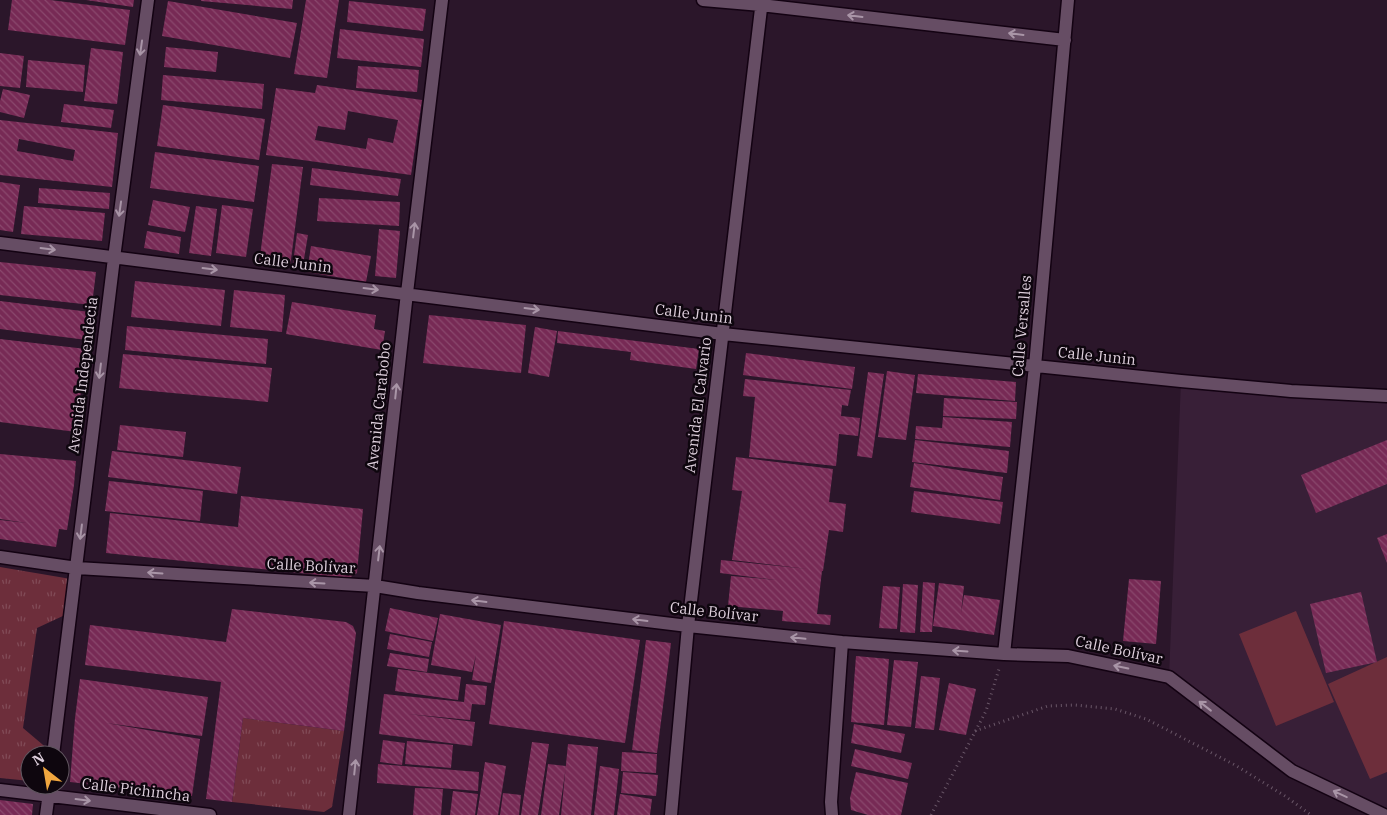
<svg xmlns="http://www.w3.org/2000/svg" width="1387" height="815" font-family="'IBM Plex Serif',serif">
  <style>
    .built { fill: #381f37 }
    .grass { fill: url(#grass-tufts) }
    .garden { fill: #6d2e3b }
    .building { fill: url(#building-back-hatch); fill-rule: evenodd }
    .lines { fill: none; stroke-linecap: round; stroke-linejoin: round }
    .minor-casing { stroke: #130212; stroke-width: 15 }
    .path { stroke: #6a5768; stroke-width: 3; stroke-dasharray: 1 4; stroke-linecap: butt }
    .minor { stroke: #664d64; stroke-width: 12 }
    .oneway { stroke: #a995a7 }
    .labels { text-anchor: middle; stroke-width: 5; stroke-linejoin: round; paint-order: stroke }
    .street-label { font-size: 15px; fill: #dfd0dd; stroke: #0e060e }
  </style>
  <defs>
    <pattern id="grass-tufts" width="24" height="20" patternUnits="userSpaceOnUse" patternTransform="scale(1.25)"><rect width="24" height="20" fill="#6d2e3b"/><path d="M3 7l-1-3M5 7V3M7 7l1-3M15 17l-1-3M17 17v-4M19 17l1-3" fill="none" stroke="#814b57"/></pattern>
    <pattern id="building-back-hatch" width="6" height="6" patternUnits="userSpaceOnUse" patternTransform="scale(1.25)"><rect width="6" height="6" fill="#772a55"/><path d="M-1 5l2 2M0 0l6 6M5-1l2 2" fill="none" stroke="#8a486d"/></pattern>
  </defs>
  <rect width="100%" height="100%" fill="#2b162a"/>
  <path class="built" d="M1181,381L1387,396V815L1292,771L1169,677Z"/>
  <path class="grass" d="M0,567L71,579L65,615L37,628L23,728L49,750L48,755H30V781L0,778Z
    M243,718L344,731L332,807L324,812L232,802Z"/>
  <path class="garden" d="M1296,611L1334,702L1276,726L1239,634Z
    M1387,657V772L1370,779L1328,684Z"/>
  <path class="building" d="M12,0H50L130,10L125,45L8,30Z
    M86,0H134L133,7Z
    M201,0H293L292,9L201,1Z
    M306,0H339L327,78L294,74Z
    M168,1L297,23L290,58L162,36Z
    M349,1L426,9L423,31L347,22Z
    M340,29L424,39L421,67L337,58Z
    M166,47L218,52L216,72L164,67Z
    M91,48L123,52L117,104L84,101Z
    M0,53L24,56L20,88L0,86Z
    M28,60L85,65L83,92L26,87Z
    M358,66L419,70L417,92L356,88Z
    M163,75L264,84L262,109L161,100Z
    M317,85L422,100L411,175L266,155L276,88L315,93ZM348,111L398,120L393,143L368,138L366,149L315,140L318,126L345,130Z
    M3,89L30,95L24,118L0,112V101Z
    M64,104L114,110L111,128L61,122Z
    M163,105L265,119L259,160L157,146Z
    M0,120L118,133L112,187L0,175ZM19,139L75,150L73,161L17,151Z
    M155,152L259,166L254,202L150,188Z
    M272,164L303,167L290,267L259,264Z
    M312,168L401,179L398,196L310,185Z
    M0,182L20,185L13,232L0,230Z
    M39,188L110,193L109,209L38,203Z
    M319,198L400,202L399,226L317,221Z
    M153,200L190,207L185,232L148,225Z
    M222,205L253,209L246,257L216,253Z
    M24,206L105,213L102,241L21,234Z
    M196,206L217,209L211,256L189,253Z
    M379,229L400,231L396,278L375,276Z
    M147,231L181,237L179,254L144,248Z
    M297,233L308,235L303,265L293,263Z
    M311,246L371,256L366,282L307,272Z
    M0,262L96,272L92,305L0,295Z
    M135,281L225,290L221,326L131,317Z
    M234,290L285,295L282,332L230,327Z
    M0,301L90,312L87,340L0,329Z
    M292,302L376,315L374,329L385,331L382,350L286,334Z
    M429,315L526,325L521,373L423,363Z
    M127,326L268,339L266,364L125,350Z
    M535,327L557,331L549,377L528,373Z
    M558,331L699,349L696,369L630,360L631,352L557,343Z
    M0,339L86,349L76,432L0,422Z
    M746,353L855,367L852,389L743,375Z
    M123,354L272,368L268,402L119,388Z
    M887,371L915,375L906,440L878,437Z
    M868,372L884,374L872,458L857,456Z
    M918,374L1016,382L1015,401L916,393Z
    M745,379L851,390L848,406L842,405L841,416L860,418L858,436L839,434L836,466L749,457L755,397L743,396Z
    M944,398L1017,402L1016,419L943,416Z
    M943,417L1012,422L1010,447L915,439L916,426L942,428Z
    M120,425L186,432L183,457L117,450Z
    M915,440L1009,451L1007,473L912,462Z
    M1387,440V484L1316,513L1301,475Z
    M112,451L241,467L237,494L108,477Z
    M0,454L76,461L74,485L67,530L59,529L56,547L0,539V520L27,523L0,519Z
    M736,457L833,469L829,502L846,504L843,532L829,530L823,571H822L817,614L831,615L830,625L782,621L783,611L728,606L731,576L777,580L720,573L721,560L808,569L732,560L742,491L732,490Z
    M914,463L1003,477L1000,500L910,487Z
    M109,481L203,491L200,521L105,511Z
    M914,491L1003,502L1000,524L911,512Z
    M241,496L363,509L357,573L349,578L106,553L110,513L238,527Z
    M1387,534V563L1377,538Z
    M1129,579L1161,581L1156,644L1123,641Z
    M923,582L935,583L932,632H920Z
    M939,583L964,586L961,613L964,595L1000,600L994,635L933,626Z
    M903,584L918,585L915,633L900,632Z
    M883,586L900,587L897,629L879,628Z
    M1361,592L1377,662L1326,673L1310,604Z
    M390,608L438,618L433,641L385,631Z
    M232,609L346,622L353,626L356,633L344,731L243,718L232,802L206,799L221,682L85,665L90,625L226,642Z
    M440,614L501,625L491,683L472,680L476,655L472,672L431,665Z
    M504,621L640,640L625,743L489,724Z
    M390,634L432,642L429,657L387,649Z
    M646,640L671,643L657,753L632,750Z
    M390,653L429,659L427,672L387,666Z
    M856,656L889,659L884,725L851,722Z
    M894,660L918,662L911,727L887,725Z
    M398,669L461,677L458,700L395,691Z
    M921,676L940,678L934,730L915,728Z
    M80,679L208,697L202,736L106,723L200,739L192,796L70,782L75,718Z
    M949,683L976,689L966,735L939,730Z
    M466,684L487,686L485,705L472,704L470,720L408,714L475,722L472,746L379,734L384,694L464,702Z
    M854,724L905,734L901,753L851,743Z
    M383,740L405,743L402,765L380,762Z
    M407,741L453,745L451,768L405,764Z
    M532,742L549,744L538,815H521Z
    M568,744L598,747L591,815H561Z
    M855,749L912,763L908,779L851,766Z
    M622,752L657,754L656,773L621,771Z
    M485,762L506,766L498,815H477Z
    M378,764L479,772L478,791L377,783Z
    M548,764L566,766L559,815H541Z
    M600,766L619,769L614,815H594Z
    M623,772L658,775L656,796L621,793Z
    M856,772L908,783L901,815H868L851,810L850,798Z
    M415,788L443,789L441,815H413Z
    M453,791L478,794L475,815H450Z
    M503,793L521,795L519,815H500Z
    M620,794L652,799L650,815H617Z
    M0,800L33,804L32,815H0Z"/>
  <g class="lines">
    <g class="minor-casing">
      <path id="minor" d="M703,0L761,5L1065,40
        M0,243L723,334L1181,381L1291,391L1387,396
        M0,557L77,568L375,586L418,593L688,626L842,642L1004,654L1068,656L1169,677L1292,771L1384,815
        M1004,654L1035,366L1068,0
        M53,755L114,258L148,0
        M0,790L210,815
        M46,815L50,785
        M349,815L407,293L442,0
        M671,815L688,626L762,0
        M832,815L831,802L842,642"/>
    </g>
    <path class="path" d="M975,731L1048,706L1075,705L1115,709L1146,719L1235,765L1285,796L1311,815
      M931,815L986,711L999,669"/>
    <use href="#minor" class="minor"/>
  </g>
  <defs><path id="oneway-shaft" d="M-6 0H5M1.5-3L5.5 0L1.5 3" fill="none" stroke-width="1.6" stroke-linecap="round" stroke-linejoin="round" transform="scale(1.25)"/></defs>
  <g class="oneway">
    <use href="#oneway-shaft" transform="translate(855 16) rotate(-173)"/>
    <use href="#oneway-shaft" transform="translate(1016 34) rotate(-173)"/>
    <use href="#oneway-shaft" transform="translate(141 48) rotate(98)"/>
    <use href="#oneway-shaft" transform="translate(120 209) rotate(98)"/>
    <use href="#oneway-shaft" transform="translate(414 230) rotate(-83)"/>
    <use href="#oneway-shaft" transform="translate(48 249) rotate(7)"/>
    <use href="#oneway-shaft" transform="translate(210 269) rotate(7)"/>
    <use href="#oneway-shaft" transform="translate(371 289) rotate(7)"/>
    <use href="#oneway-shaft" transform="translate(532 309) rotate(7)"/>
    <use href="#oneway-shaft" transform="translate(100 371) rotate(97)"/>
    <use href="#oneway-shaft" transform="translate(396 391) rotate(-84)"/>
    <use href="#oneway-shaft" transform="translate(81 532) rotate(97)"/>
    <use href="#oneway-shaft" transform="translate(379 553) rotate(-83)"/>
    <use href="#oneway-shaft" transform="translate(155 573) rotate(-176)"/>
    <use href="#oneway-shaft" transform="translate(317 583) rotate(-177)"/>
    <use href="#oneway-shaft" transform="translate(479 601) rotate(-173)"/>
    <use href="#oneway-shaft" transform="translate(640 620) rotate(-173)"/>
    <use href="#oneway-shaft" transform="translate(798 638) rotate(-174)"/>
    <use href="#oneway-shaft" transform="translate(960 651) rotate(-176)"/>
    <use href="#oneway-shaft" transform="translate(1121 667) rotate(-168)"/>
    <use href="#oneway-shaft" transform="translate(1205 706) rotate(-142)"/>
    <use href="#oneway-shaft" transform="translate(355 767) rotate(-84)"/>
    <use href="#oneway-shaft" transform="translate(1340 794) rotate(-155)"/>
    <use href="#oneway-shaft" transform="translate(83 800) rotate(7)"/>
  </g>
  <g class="labels">
    <g class="street-label">
      <text transform="translate(293 263) rotate(7)" y="5">Calle Junin</text>
      <text transform="translate(694 314) rotate(7)" y="5">Calle Junin</text>
      <text transform="translate(1022 326) rotate(-85)" y="5">Calle Versalles</text>
      <text transform="translate(1097 356) rotate(6)" y="5">Calle Junin</text>
      <text transform="translate(83 375) rotate(-83)" y="5">Avenida Independecia</text>
      <text transform="translate(698 405) rotate(-83)" y="5">Avenida El Calvario</text>
      <text transform="translate(379 406) rotate(-84)" y="5">Avenida Carabobo</text>
      <text transform="translate(311 566) rotate(3)" y="5">Calle Bolívar</text>
      <text transform="translate(714 612) rotate(6)" y="5">Calle Bolívar</text>
      <text transform="translate(1119 650) rotate(12)" y="5">Calle Bolívar</text>
      <text transform="translate(136 790) rotate(7)" y="5">Calle Pichincha</text>
    </g>
  </g>
  <g transform="translate(45 770) rotate(329)"><circle r="24" fill="#0e060e" stroke="#625761"/>
  <path d="M0-4L9 19L0 12L-9 19Z" fill="#f0a63f"/>
  <text y="-8" font-size="14" font-weight="bold" text-anchor="middle" fill="#dfd0dd">N</text>
  </g>
</svg>
